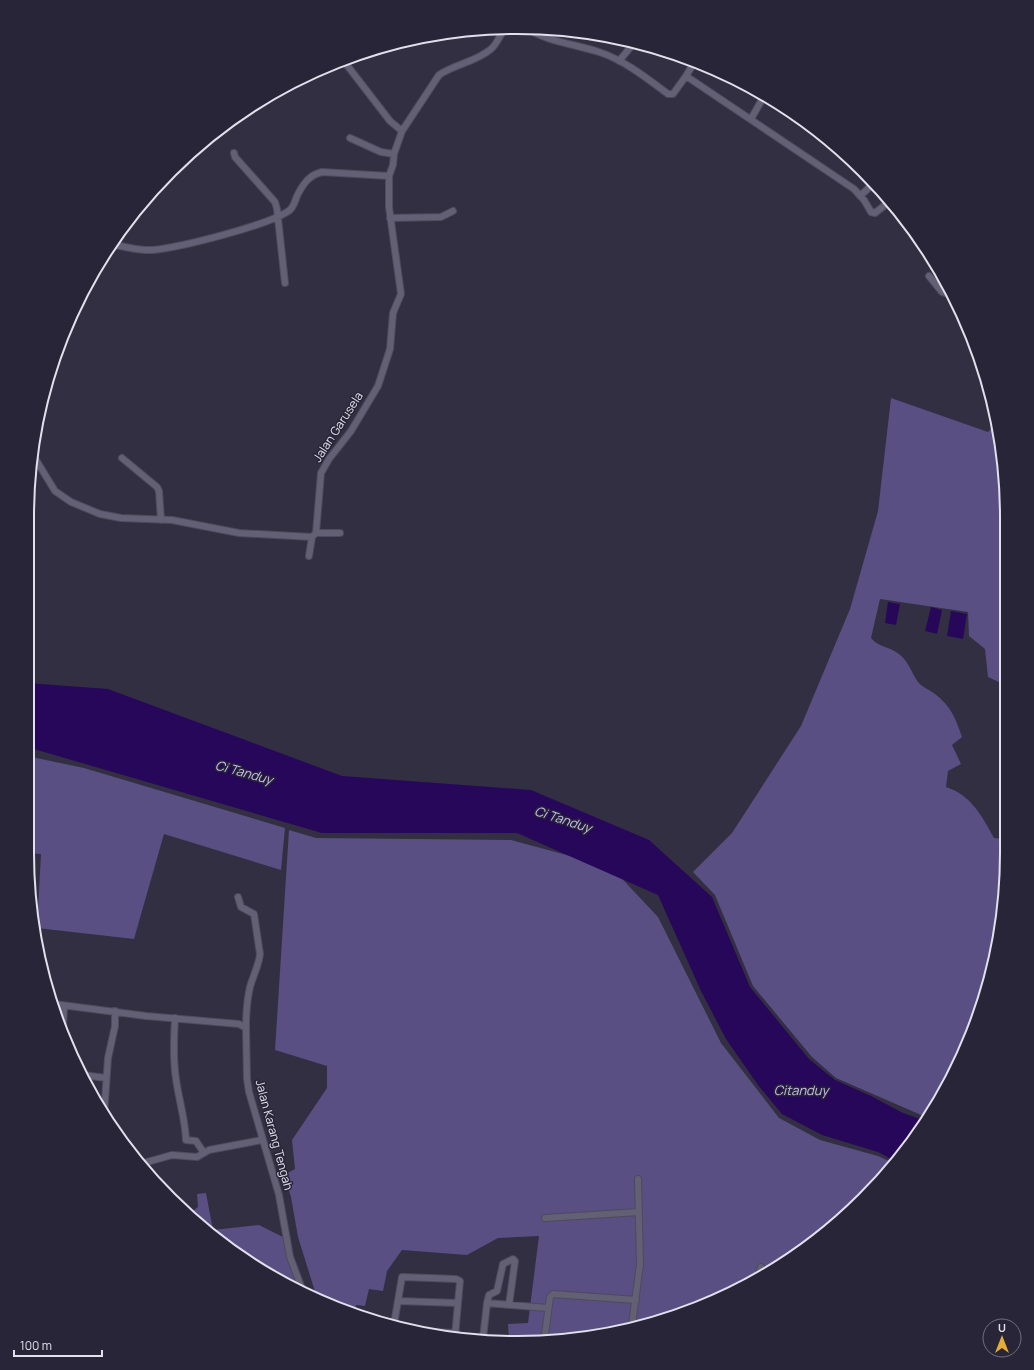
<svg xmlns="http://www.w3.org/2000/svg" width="1034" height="1370" font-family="Manrope,sans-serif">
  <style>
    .green { fill: #594f83 }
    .water { fill: #270759 }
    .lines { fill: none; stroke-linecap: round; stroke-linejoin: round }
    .minor-casing { stroke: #4e4b5b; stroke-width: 8 }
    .minor { stroke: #636076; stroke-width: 6 }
    .labels { text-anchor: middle; stroke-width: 3; stroke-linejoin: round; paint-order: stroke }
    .street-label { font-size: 12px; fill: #e2e0ed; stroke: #282538 }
    .water-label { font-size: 13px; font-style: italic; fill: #c6bfed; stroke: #282538 }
    .rim { fill: none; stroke: #e2e0ed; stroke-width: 2 }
  </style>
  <rect width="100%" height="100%" fill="#322f42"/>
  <path class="green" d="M985,378L1003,453V684L988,677L985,649L969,636L968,612L880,599L871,638C879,648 889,646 899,654C909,662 911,672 918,682C922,687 930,690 935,694C951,706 956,719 962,737L952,745L961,764L948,771L946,787C971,795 982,816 994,838L1003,839V917L981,1011L928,1118L836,1078L812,1057L753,986L715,895L693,872L732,833L801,726L850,609L878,511L891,398L988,432L992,428L988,411L990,400L982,382Z
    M27,756L84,768L285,828L281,870L164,834L134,939L37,928L41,854L27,853Z
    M289,830L316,838L511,840L611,867L658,917L721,1043L779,1118L820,1140L878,1156L893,1163L864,1199L789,1260L675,1317L549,1342L509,1339L508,1324L528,1323L539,1236L498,1238L467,1255L402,1250L387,1271L383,1291L369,1289L365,1306L356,1305L355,1311L317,1298L298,1237L291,1197L284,1175L295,1169L292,1140L327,1088V1066L275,1050Z
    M206,1193L213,1230L259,1225L285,1238L302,1293L194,1221L188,1215L198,1207L197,1194Z"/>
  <path class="water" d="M888,602L900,604L896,625L885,623Z
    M931,607L942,610L937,634L925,631Z
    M951,611L967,614L963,639L947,636Z
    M27,683L108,689L342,776L531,790L649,840L712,897L750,987L809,1059L835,1080L871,1096L903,1113L926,1121L895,1161L878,1152L822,1135L782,1114L758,1085L726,1039L701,991L658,895L517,833H322L27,747Z"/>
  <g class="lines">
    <g class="minor-casing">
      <path id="minor" d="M526,28C548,42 575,44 599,52C624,60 648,79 668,94H673L686,76L854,189L864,200L871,212L875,213L889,202
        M343,60L390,121L402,131
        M619,61L634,43
        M686,76L695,61
        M751,119L764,96
        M350,138L381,152L394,154
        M234,153L235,157L275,202L277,209L285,283
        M860,196L874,183
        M390,218L441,217L453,211
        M112,245C125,246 139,251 152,250C178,248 270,225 290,210C294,206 295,201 297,196C303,184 309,175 322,172L389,176
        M929,276L942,292L948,294
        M33,455L55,491L71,502L100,514L121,518L172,520L239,533L312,537L316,533L321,473L329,459L351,431L378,386L390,349L393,313L401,294L389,207V176L393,165L394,154L402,131L439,75C455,64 476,62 491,49C497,44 500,35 505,28
        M122,458L157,487L159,491L161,520
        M316,533H340
        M309,556L312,537
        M238,897L241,907L254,914L260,954C259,965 253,976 250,987C247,1000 246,1014 246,1028
        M54,1004L146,1016L239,1024L246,1028L247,1079L249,1092L279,1195L290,1257L304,1294
        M175,1018C174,1036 173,1053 175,1071C177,1094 185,1116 186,1140L196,1141L204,1153
        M63,1027L64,1006
        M83,1075L106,1078
        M104,1115L108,1058L115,1026V1011
        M140,1164L172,1155L197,1157L209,1150L262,1140
        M545,1218L639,1212
        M758,1276L761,1267
        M398,1301L458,1303
        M487,1303L489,1295L497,1291L503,1264L513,1259L515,1261L509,1305
        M394,1324L402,1277L456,1279L460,1281L455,1336
        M632,1325L640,1264L638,1179
        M413,1331L456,1333
        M483,1338L487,1303L548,1308
        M544,1342L550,1297L553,1294L636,1300"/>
    </g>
    <use href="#minor" class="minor"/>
  </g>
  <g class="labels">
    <g class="street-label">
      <text transform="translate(338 427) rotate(-57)" y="4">Jalan Garusela</text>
      <text transform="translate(274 1135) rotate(75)" y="4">Jalan Karang Tengah</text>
    </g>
    <g class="water-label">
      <text transform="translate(244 772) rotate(15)" y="5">Ci Tanduy</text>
      <text transform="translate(563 819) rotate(18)" y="5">Ci Tanduy</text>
      <text x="801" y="1095">Citanduy</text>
    </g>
  </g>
  <path d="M0 0H1034V1370H0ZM517 34H517A483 483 0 0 1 1000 517V853A483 483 0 0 1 517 1336H517A483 483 0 0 1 34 853V517A483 483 0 0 1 517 34Z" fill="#282538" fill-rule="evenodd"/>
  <path class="rim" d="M517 34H517A483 483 0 0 1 1000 517V853A483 483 0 0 1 517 1336H517A483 483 0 0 1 34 853V517A483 483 0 0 1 517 34Z"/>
  <g transform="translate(1002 1338)"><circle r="19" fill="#282538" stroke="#727080"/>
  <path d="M0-3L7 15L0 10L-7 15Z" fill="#e5ad35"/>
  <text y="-6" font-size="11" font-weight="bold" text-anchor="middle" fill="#e2e0ed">U</text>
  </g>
  <path d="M14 1350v6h88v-6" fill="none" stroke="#e2e0ed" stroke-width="2"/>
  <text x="20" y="1350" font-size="12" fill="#e2e0ed" stroke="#282538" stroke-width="3" paint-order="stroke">100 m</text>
</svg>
